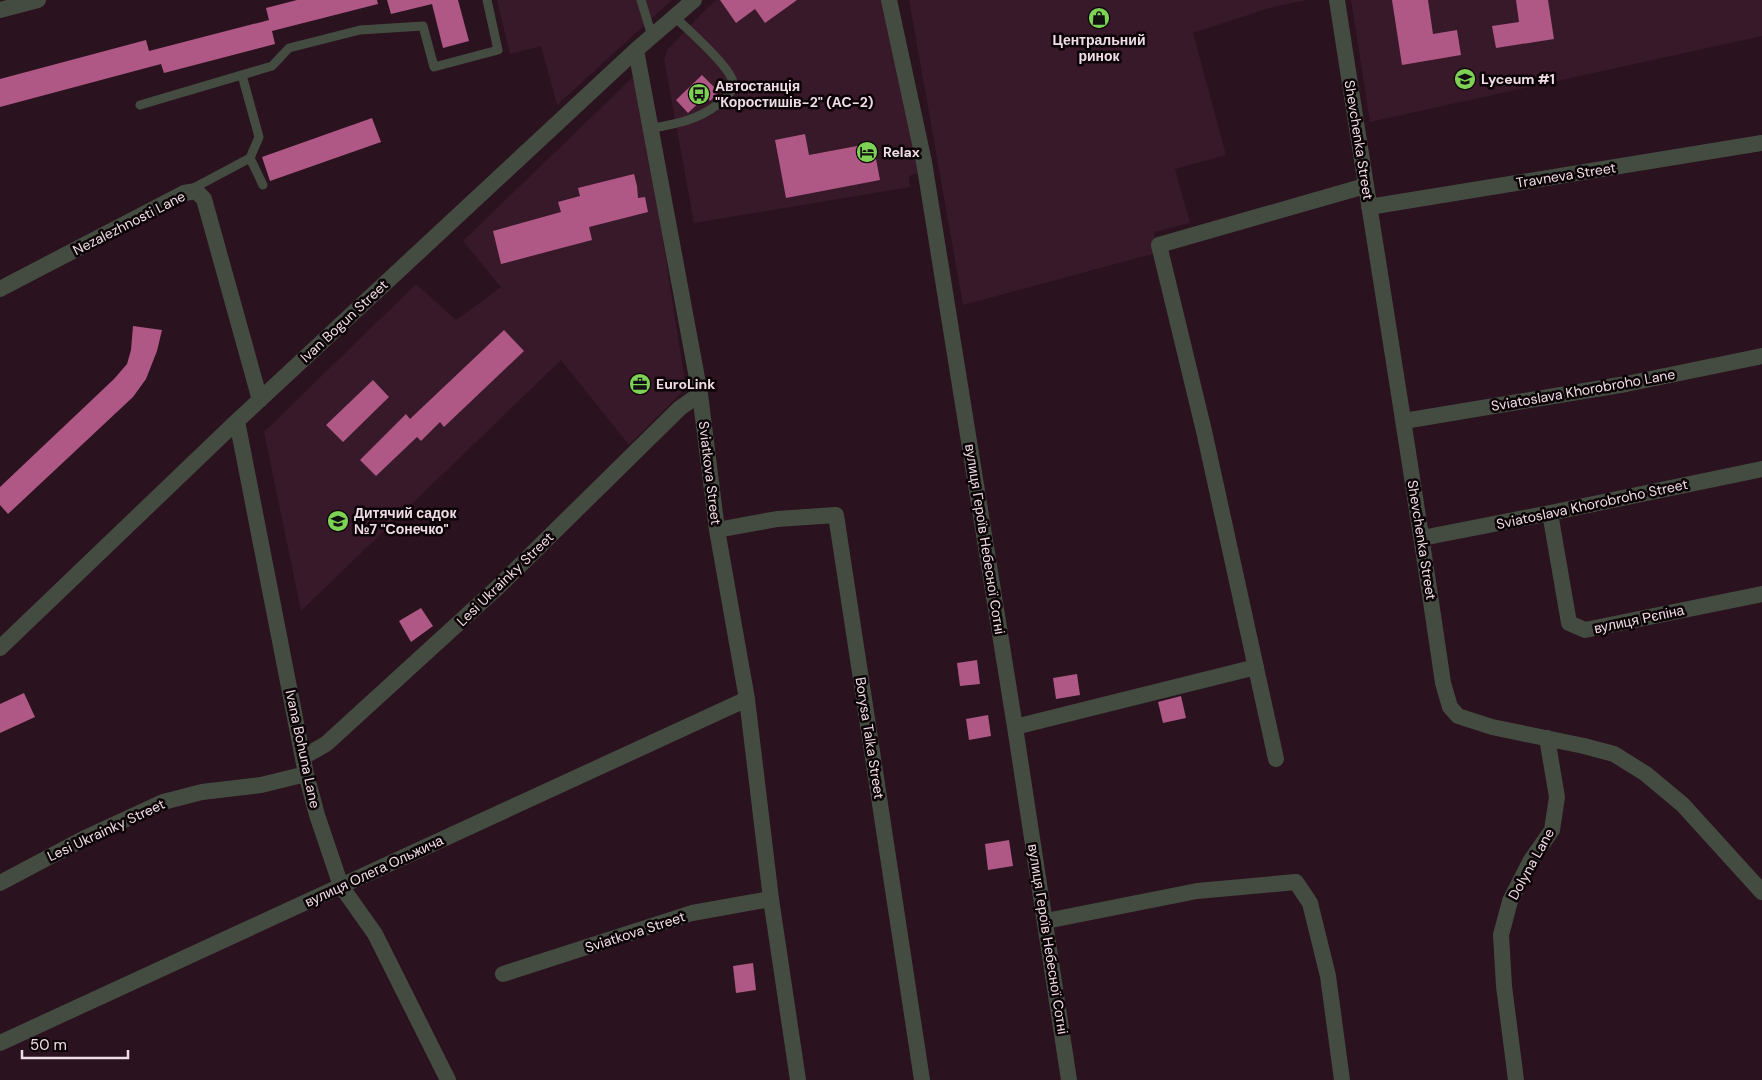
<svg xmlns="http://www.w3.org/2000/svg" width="1762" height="1080" font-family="'DM Sans',sans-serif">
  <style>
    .built { fill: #381929 }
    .building { fill: #af5886 }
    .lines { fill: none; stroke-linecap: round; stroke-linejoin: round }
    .lane { stroke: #444c41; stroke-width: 9 }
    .street { stroke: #444c41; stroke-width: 16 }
    .labels { text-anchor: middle; stroke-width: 5; stroke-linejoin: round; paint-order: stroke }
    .poi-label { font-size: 14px; font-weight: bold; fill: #efdde5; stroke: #0c0307; text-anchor: start }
    .street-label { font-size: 14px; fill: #efdde5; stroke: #0c0307 }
  </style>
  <rect width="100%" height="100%" fill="#2a121e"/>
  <path class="built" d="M497,0H672L557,105L541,46L510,54Z
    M717,0H886L918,173L909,176L910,187L694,223L664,59L668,49L708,7Z
    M909,0H1307L1273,7L1193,33L1226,155L1175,169L1190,223L1154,232L1156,253L963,305Z
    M1351,0H1762V36L1370,122Z
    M637,73L686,388L629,445L561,360L301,611L264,432L416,284L456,320L501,287L463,241Z"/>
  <path class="building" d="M297,0H377L378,4L272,31L275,44L164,73L161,64L0,107V79L146,40L149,51L269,20L266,8Z
    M387,0H431L432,4L391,14Z
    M431,0H458L469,41L443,48Z
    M720,0H797L765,23L755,9L736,23Z
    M1392,0H1428L1433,34L1457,30L1461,55L1402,65Z
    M1516,0H1548L1554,39L1496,48L1492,26L1519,22Z
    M702,75L719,92L710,101L706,96L688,113L676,100Z
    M372,118L381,142L270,181L262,157Z
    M805,134L809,155L873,143L880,180L786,198L775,140Z
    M634,174L637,186L638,198L645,197L648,212L589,227L592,240L501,264L493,231L561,212L558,202L580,196L578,188Z
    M133,326L162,330L157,351L146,379L133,397L8,514L0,505V487L114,379L127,364L131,350Z
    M504,330L524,351L444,427L440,422L421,441L417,437L376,476L360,460L406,414L410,419Z
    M373,380L389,397L343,442L326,425Z
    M421,608L433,626L411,642L399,621Z
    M977,660L980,684L960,686L957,663Z
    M1077,674L1080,695L1056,699L1053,678Z
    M24,693L35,717L0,733V704Z
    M1181,696L1186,718L1163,723L1158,702Z
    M988,715L991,736L969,740L966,719Z
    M1009,840L1013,866L988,870L985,844Z
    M753,963L756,990L736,993L733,966Z"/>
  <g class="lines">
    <path class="lane" d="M641,0L652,36
      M242,75L259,137L250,158L263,185
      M140,105L272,66L289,48L360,30L423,26L434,67L498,50L487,0
      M650,129C663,126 676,124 688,120C701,116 740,96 732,79C725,62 689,31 675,17
      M190,190L250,158"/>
    <path class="street" d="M889,0L924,162L1015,727L1069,1080
      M1337,0C1372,228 1410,455 1443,683L1450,707L1458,716L1492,727L1584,746L1614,754L1646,774L1683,805L1762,892
      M0,10L38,0
      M636,50L700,394L717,530L747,699L771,899L798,1080
      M1369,207L1762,143
      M0,289L184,193L196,191L204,199L260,400
      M237,421L306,774L317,815L341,886L375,934L448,1080
      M1404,421L1626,384L1762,356
      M1550,513L1569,623L1585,630L1762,594
      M717,530L777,519L836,515L922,1080
      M1422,538L1550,513L1762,469
      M0,648L237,421L636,50L694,0
      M1015,727L1256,667
      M303,757L326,744L498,587L680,408L700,394
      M1276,759L1204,431L1159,245L1365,186
      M0,883L83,839L163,802L202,792L261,785L306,774
      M1046,921L1197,891L1296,882L1310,903L1328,976L1342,1080
      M503,974L692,913L771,899
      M0,1043L747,699
      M1516,1080L1504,986L1501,935L1510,901L1531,860L1552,830L1557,797L1547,738"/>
  </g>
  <defs>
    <g id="shop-disc" transform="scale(1.125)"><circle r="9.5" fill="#7dd154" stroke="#0c0307"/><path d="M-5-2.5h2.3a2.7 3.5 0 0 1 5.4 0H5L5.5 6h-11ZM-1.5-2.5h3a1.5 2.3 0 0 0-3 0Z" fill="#111"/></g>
    <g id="school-disc" transform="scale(1.125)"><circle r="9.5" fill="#7dd154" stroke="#0c0307"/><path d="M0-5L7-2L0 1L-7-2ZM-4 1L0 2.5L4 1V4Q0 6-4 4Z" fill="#111"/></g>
    <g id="bus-disc" transform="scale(1.125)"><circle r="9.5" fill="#7dd154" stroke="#0c0307"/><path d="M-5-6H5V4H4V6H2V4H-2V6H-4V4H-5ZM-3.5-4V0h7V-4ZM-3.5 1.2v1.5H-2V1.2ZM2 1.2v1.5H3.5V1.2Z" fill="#111"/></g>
    <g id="hotel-disc" transform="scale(1.125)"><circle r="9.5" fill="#7dd154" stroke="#0c0307"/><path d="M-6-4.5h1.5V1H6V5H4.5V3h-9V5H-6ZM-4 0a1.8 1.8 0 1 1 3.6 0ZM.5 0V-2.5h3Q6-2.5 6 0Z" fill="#111"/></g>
    <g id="office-disc" transform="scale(1.125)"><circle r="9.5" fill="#7dd154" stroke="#0c0307"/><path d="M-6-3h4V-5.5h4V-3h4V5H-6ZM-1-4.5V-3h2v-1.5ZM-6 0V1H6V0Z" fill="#111"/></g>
  </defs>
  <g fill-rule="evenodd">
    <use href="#shop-disc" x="1099" y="18"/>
    <use href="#school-disc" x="1465" y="79"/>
    <use href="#bus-disc" x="699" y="94"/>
    <use href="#hotel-disc" x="867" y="152"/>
    <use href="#office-disc" x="640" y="384"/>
    <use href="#school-disc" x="338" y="521"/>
  </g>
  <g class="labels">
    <g class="poi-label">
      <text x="1099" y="45" text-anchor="middle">Центральний<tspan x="1099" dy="16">ринок</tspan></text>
      <text x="1481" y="84">Lyceum #1</text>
      <text x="715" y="91">Автостанція<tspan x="715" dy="16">"Коростишів-2" (АС-2)</tspan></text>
      <text x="883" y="157">Relax</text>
      <text x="656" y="389">EuroLink</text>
      <text x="354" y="518">Дитячий садок<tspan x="354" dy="16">№7 "Сонечко"</tspan></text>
    </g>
    <g class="street-label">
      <text transform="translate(1359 140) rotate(81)" y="5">Shevchenka Street</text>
      <text transform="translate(1566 175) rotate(-9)" y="5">Travneva Street</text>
      <text transform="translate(129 223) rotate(-27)" y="5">Nezalezhnosti Lane</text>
      <text transform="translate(344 321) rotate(-43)" y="5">Ivan Bogun Street</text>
      <text transform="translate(1583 390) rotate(-10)" y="5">Sviatoslava Khorobroho Lane</text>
      <text transform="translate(710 473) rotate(83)" y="5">Sviatkova Street</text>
      <text transform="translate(1592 504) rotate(-12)" y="5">Sviatoslava Khorobroho Street</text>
      <text transform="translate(985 539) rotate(81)" y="5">вулиця Героїв Небесної Сотні</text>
      <text transform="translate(1422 540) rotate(81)" y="5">Shevchenka Street</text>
      <text transform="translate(505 579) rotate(-44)" y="5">Lesi Ukrainky Street</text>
      <text transform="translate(1639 619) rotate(-12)" y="5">вулиця Рєпіна</text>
      <text transform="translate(870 738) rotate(81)" y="5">Borysa Talka Street</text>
      <text transform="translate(303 749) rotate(78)" y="5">Ivana Bohuna Lane</text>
      <text transform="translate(106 830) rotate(-25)" y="5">Lesi Ukrainky Street</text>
      <text transform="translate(1531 864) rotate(-61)" y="5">Dolyna Lane</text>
      <text transform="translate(374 871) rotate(-25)" y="5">вулиця Олега Ольжича</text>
      <text transform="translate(635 932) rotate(-18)" y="5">Sviatkova Street</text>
      <text transform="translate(1048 939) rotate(81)" y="5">вулиця Героїв Небесної Сотні</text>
    </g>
  </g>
  <path d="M22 1050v8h106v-8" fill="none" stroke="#efdde5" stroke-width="2.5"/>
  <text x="30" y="1050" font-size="15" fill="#efdde5" stroke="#0c0307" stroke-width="4" paint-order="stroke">50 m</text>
</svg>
